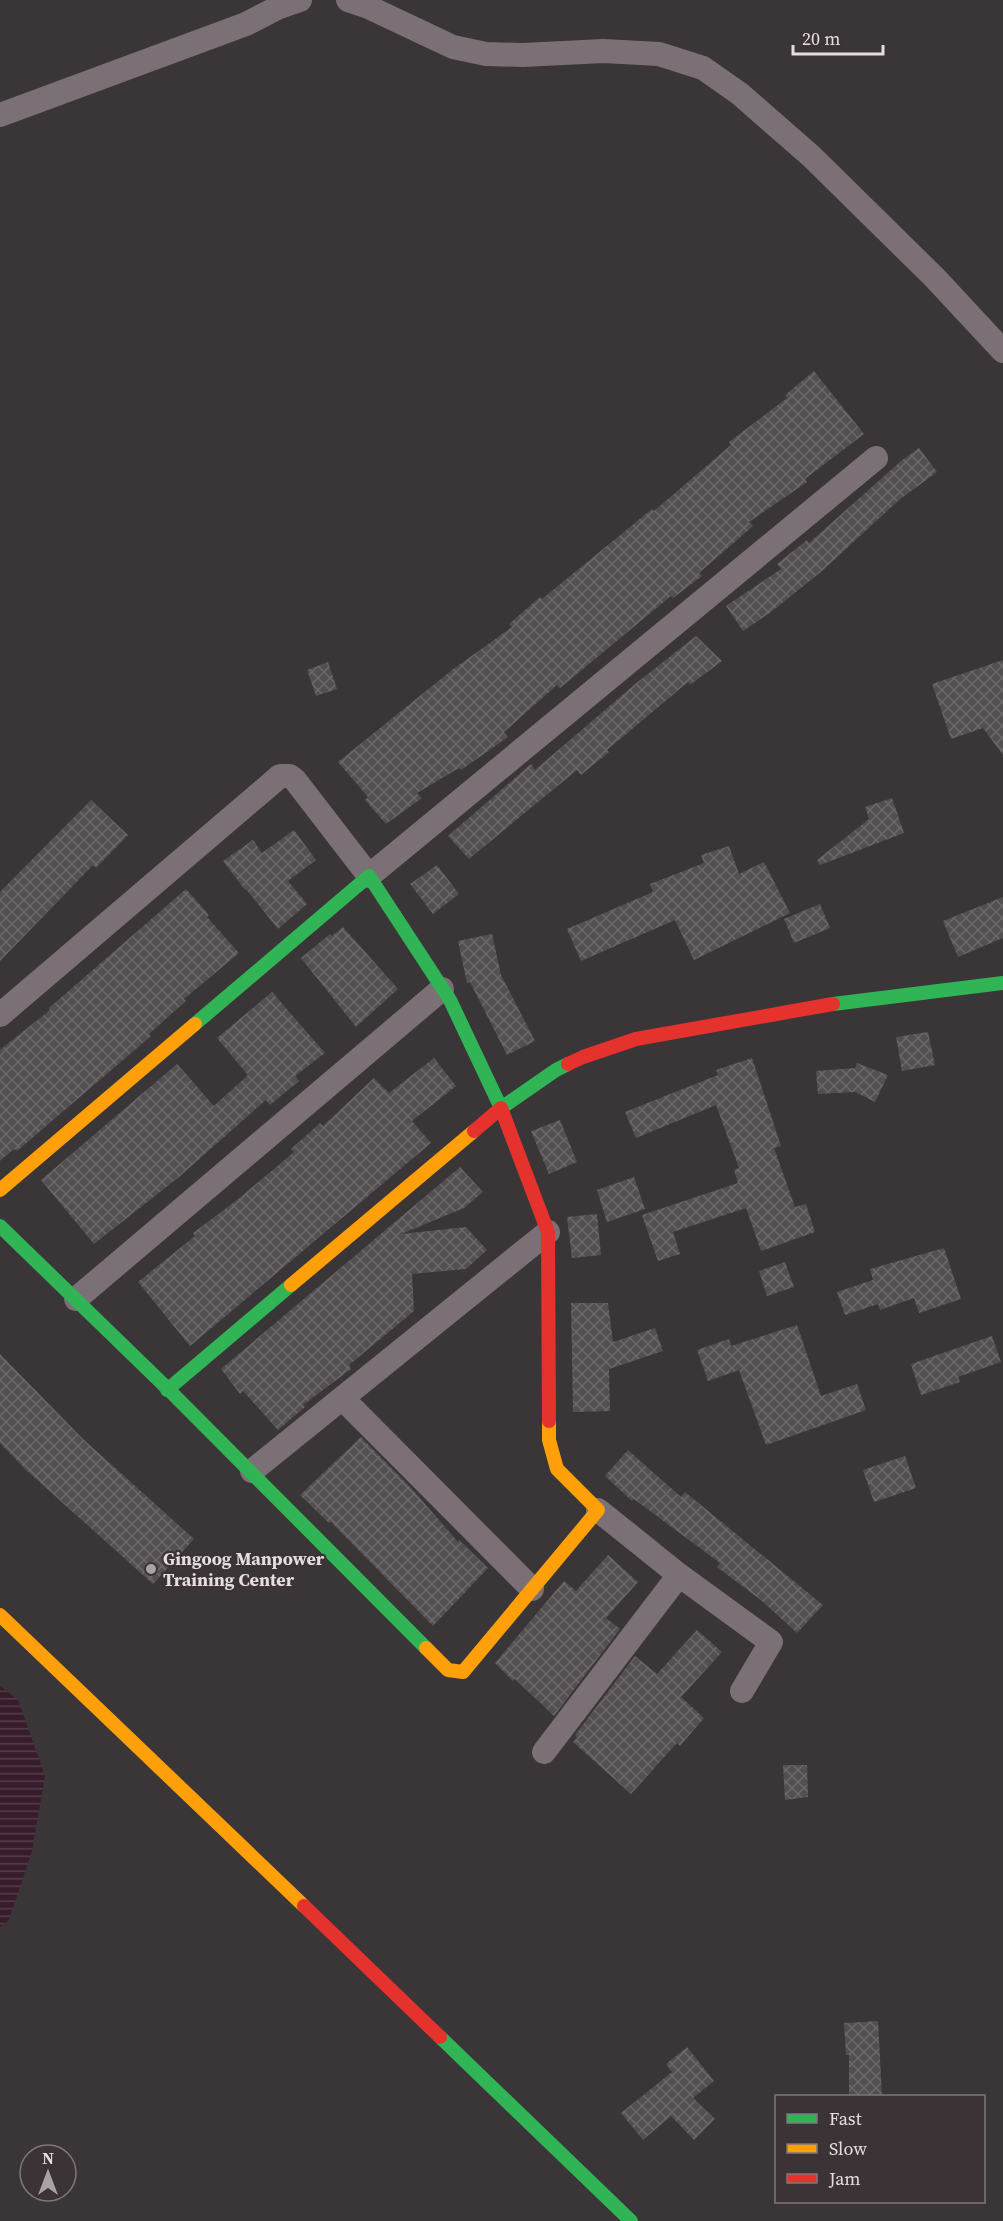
<svg xmlns="http://www.w3.org/2000/svg" width="1003" height="2221" font-family="'Source Serif 4',serif">
  <style>
    .water { fill: url(#water-rules) }
    .building { fill: url(#building-cross-hatch) }
    .lines { fill: none; stroke-linecap: round; stroke-linejoin: round }
    .street { stroke: #7b7075; stroke-width: 24 }
    .fast { stroke: #30b455; stroke-width: 14 }
    .slow { stroke: #ff9f0a; stroke-width: 14 }
    .jam { stroke: #e5322d; stroke-width: 14 }
    .poi-dot { fill: #a8a3a6; stroke: #3c3337; stroke-width: 2 }
    .labels { text-anchor: middle; stroke-width: 4.5; stroke-linejoin: round; paint-order: stroke }
    .poi-label { font-size: 18px; font-weight: bold; fill: #e4dee1; stroke: #3c3337; text-anchor: start }
  </style>
  <defs>
    <pattern id="water-rules" width="6" height="5" patternUnits="userSpaceOnUse" patternTransform="scale(1.5)"><rect width="6" height="5" fill="#381c2b"/><path d="M0 2.5h6" fill="none" stroke="#553d49"/></pattern>
    <pattern id="building-cross-hatch" width="8" height="8" patternUnits="userSpaceOnUse" patternTransform="scale(1.5)"><rect width="8" height="8" fill="#545052"/><path d="M0 0l8 8M0 8l8-8" fill="none" stroke="#6c696b"/></pattern>
  </defs>
  <rect width="100%" height="100%" fill="#3a3537"/>
  <path class="water" d="M0,1686L18,1700L45,1776L32,1851L9,1920L0,1927Z"/>
  <path class="building" d="M814,371L864,434L805,479L807,482L749,522L753,526L699,573L702,576L673,598L671,596L560,688L557,685L504,732L508,737L461,770L459,768L417,793L422,798L386,824L365,800L368,797L338,762L452,670L512,627L509,624L540,597L542,599L652,509L654,511L731,445L729,442L787,398L785,395Z
    M919,448L937,472L899,500L822,571L771,612L743,631L726,606L781,569L777,564L807,540L809,543L901,461Z
    M696,636L722,661L690,685L688,682L607,750L609,752L581,775L577,770L469,859L448,836L531,764L535,770L634,685Z
    M1003,660V755L983,728L951,739L932,684Z
    M328,662L337,689L316,696L307,670Z
    M892,798L904,833L820,865L817,860L869,819L865,807Z
    M91,800L128,835L96,868L93,865L0,961V892Z
    M294,830L316,860L288,881L307,904L278,929L246,889L245,890L223,861L253,840L262,853Z
    M729,846L739,874L764,862L790,913L694,960L675,920L581,961L567,929L653,892L650,884L704,863L701,855Z
    M437,865L459,894L433,914L410,884Z
    M186,889L209,915L207,917L239,953L184,999L186,1001L149,1034L151,1036L17,1151L14,1149L0,1161V1050L50,1010L49,1008Z
    M1003,897V938L958,957L943,921Z
    M820,904L830,928L794,943L784,919Z
    M343,927L398,989L356,1027L301,958L330,934L332,936Z
    M492,934L501,975L535,1041L507,1055L470,982L467,983L458,941Z
    M272,992L325,1053L295,1076L299,1081L270,1105L266,1100L179,1177L94,1244L41,1180L177,1064L214,1106L248,1075L217,1038Z
    M928,1032L935,1065L902,1071L896,1037Z
    M434,1058L456,1086L412,1121L431,1143L190,1346L138,1282L195,1236L193,1233L237,1200L294,1152L291,1149L320,1123L323,1126L374,1078L389,1093Z
    M752,1058L781,1146L774,1148L795,1207L806,1204L815,1232L761,1251L746,1208L673,1232L680,1254L658,1261L642,1215L738,1183L734,1170L739,1168L716,1105L636,1138L625,1112L718,1075L716,1070Z
    M857,1063L888,1075L875,1102L855,1092L818,1094L816,1071L855,1068Z
    M560,1120L577,1162L549,1174L531,1131Z
    M460,1167L483,1192L464,1208L401,1234L466,1227L487,1250L466,1269L412,1274L414,1311L349,1365L351,1369L303,1405L305,1407L278,1430L243,1391L240,1394L221,1369Z
    M634,1177L645,1209L607,1222L597,1190Z
    M597,1214L601,1255L572,1258L567,1217Z
    M944,1248L961,1299L919,1313L914,1298L880,1310L878,1304L845,1315L837,1292L873,1280L870,1269Z
    M785,1262L794,1287L767,1296L759,1271Z
    M571,1303H608L613,1342L655,1328L663,1351L609,1369L610,1411L573,1412Z
    M797,1325L821,1396L857,1384L866,1410L766,1445L739,1370L708,1381L697,1350L729,1339L731,1346Z
    M992,1336L1001,1362L958,1377L960,1382L921,1395L911,1364Z
    M0,1354L83,1439L194,1539L153,1584L25,1469L0,1443Z
    M361,1437L412,1489L458,1542L459,1540L488,1568L433,1626L331,1522L329,1523L300,1495Z
    M628,1450L681,1497L685,1492L823,1605L797,1633L762,1601L717,1567L720,1563L634,1499L632,1501L605,1476Z
    M905,1456L916,1488L874,1502L863,1470Z
    M608,1555L638,1582L606,1618L620,1629L554,1716L515,1679L513,1681L495,1663L564,1581L576,1591Z
    M697,1630L722,1652L681,1697L704,1718L680,1746L677,1743L631,1794L573,1742L577,1738L575,1735L635,1656L657,1674Z
    M783,1765H807L808,1797L785,1800Z
    M878,2021L882,2096H849V2055H846L844,2023Z
    M687,2047L714,2081L693,2098L715,2119L694,2140L671,2116L643,2140L621,2113L672,2072L666,2064Z"/>
  <g class="lines">
    <path class="street" d="M348,0L366,6L453,47L486,54L523,55L603,51L659,54L703,68L740,94L811,156L935,278L1003,351
      M0,115L246,24L277,8L300,0
      M0,1015L280,776H290L295,780L369,876L876,458
      M76,1299L442,989
      M343,1399L532,1589
      M252,1471L548,1232
      M598,1510L679,1575L771,1642L742,1691
      M544,1752L679,1575"/>
    <path class="fast" d="M833,1004L1003,983
      M195,1024L369,876L450,1000L501,1108L556,1070L568,1064
      M0,1226L170,1391L426,1648
      M167,1390L291,1285
      M440,2037L631,2221"/>
    <path class="slow" d="M0,1190L195,1024
      M291,1285L474,1131
      M0,1615L304,1906
      M426,1648L448,1670L463,1672L598,1510L557,1469L549,1440V1421"/>
    <path class="jam" d="M568,1064L583,1057L636,1039L833,1004
      M474,1131L501,1108L548,1232L549,1421
      M304,1906L440,2037"/>
  </g>
  <circle class="poi-dot" cx="151" cy="1569" r="6"/>
  <g class="labels">
    <g class="poi-label">
      <text x="163" y="1565">Gingoog Manpower<tspan x="163" dy="21">Training Center</tspan></text>
    </g>
  </g>
  <rect x="775" y="2095" width="210" height="108" fill="#3c3337" stroke="#7f777b" stroke-width="1.5"/>
  <rect x="787" y="2114" width="30" height="9" fill="#30b455" stroke="#7f777b" stroke-width="1.5"/>
  <text x="829" y="2125" font-size="18" fill="#e4dee1">Fast</text>
  <rect x="787" y="2144" width="30" height="9" fill="#ff9f0a" stroke="#7f777b" stroke-width="1.5"/>
  <text x="829" y="2155" font-size="18" fill="#e4dee1">Slow</text>
  <rect x="787" y="2174" width="30" height="9" fill="#e5322d" stroke="#7f777b" stroke-width="1.5"/>
  <text x="829" y="2185" font-size="18" fill="#e4dee1">Jam</text>
  <g transform="translate(48 2173)"><circle r="28" fill="#3c3337" stroke="#7f777b" stroke-width="1.5"/>
  <path d="M0-4.5L10 22L0 15L-10 22Z" fill="#a8a3a6"/>
  <text y="-9" font-size="16" font-weight="bold" text-anchor="middle" fill="#e4dee1">N</text>
  </g>
  <path d="M793 45v9h90v-9" fill="none" stroke="#e4dee1" stroke-width="3"/>
  <text x="802" y="45" font-size="18" fill="#e4dee1" stroke="#3c3337" stroke-width="4.5" paint-order="stroke">20 m</text>
</svg>
